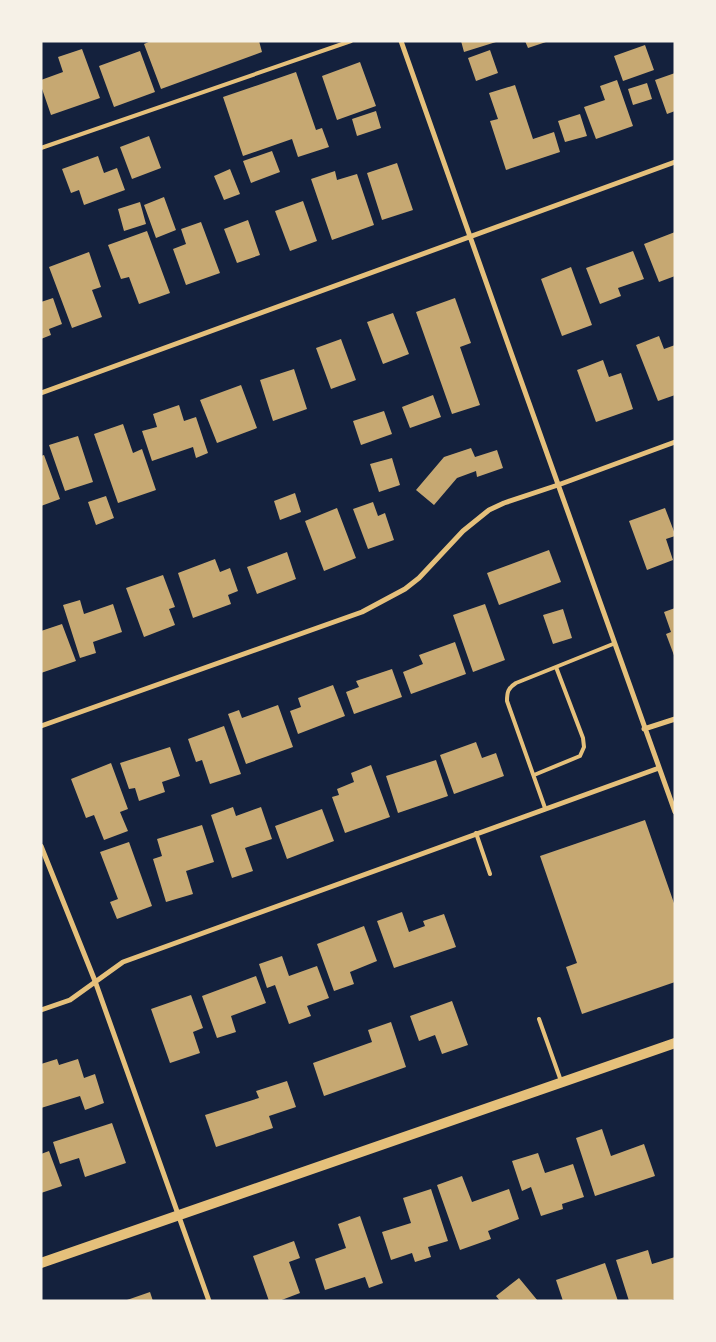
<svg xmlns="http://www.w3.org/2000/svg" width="716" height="1342" font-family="'Varela Round',sans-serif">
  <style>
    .building { fill: #c6a872 }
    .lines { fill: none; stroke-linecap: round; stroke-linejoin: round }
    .service { stroke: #e5c07b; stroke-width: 4 }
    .minor { stroke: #e5c07b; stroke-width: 5 }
    .secondary { stroke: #e5c07b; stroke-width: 10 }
  </style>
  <rect width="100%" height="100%" fill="#14213d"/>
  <path class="building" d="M151,41H259L262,52L161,89L144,44Z
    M461,41H496V42L464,52Z
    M525,41H546V42L528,48Z
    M645,45L654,70L623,81L614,56Z
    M82,49L100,98L51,115L41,86V80L63,72L58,57Z
    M490,50L498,73L476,81L468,58Z
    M140,51L155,92L114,107L99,66Z
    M360,62L376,106L337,120L322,76Z
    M296,72L316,130L322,128L329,147L298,157L292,139L243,156L223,97Z
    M675,73V111L667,114L655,80Z
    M617,80L633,126L596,139L584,107L605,100L600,86Z
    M647,83L652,99L633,105L628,89Z
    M515,85L533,139L554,132L560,152L506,170L490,121L498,119L489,93Z
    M376,111L381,128L357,136L352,119Z
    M580,114L587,136L565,142L558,121Z
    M149,136L161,168L132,179L120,147Z
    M272,151L280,172L251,183L243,161Z
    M98,156L104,173L117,168L125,190L84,205L79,190L71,193L62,169Z
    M397,163L413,210L382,220L367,173Z
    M230,169L240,194L224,200L214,176Z
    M335,171L337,180L357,174L374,225L332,240L311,179Z
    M164,197L176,230L156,238L144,205Z
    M303,201L317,241L290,251L275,211Z
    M140,202L146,224L124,231L118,209Z
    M248,220L260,255L237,263L224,229Z
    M201,222L220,273L186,285L173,249L186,244L181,229Z
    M147,231L170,293L139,304L129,277L121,279L108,245Z
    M675,232V276L659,282L644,244Z
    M633,251L644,279L618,288L621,296L600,304L586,268Z
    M89,252L101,287L92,290L102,317L72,328L49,267Z
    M571,267L592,325L562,336L541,279Z
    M53,298L62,324L49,329L51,335L41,339V302Z
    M455,298L471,343L460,347L480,405L452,414L416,312Z
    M393,313L409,354L383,364L367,322Z
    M659,336L664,349L675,345V395L658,401L636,345Z
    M341,339L356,380L331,389L316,348Z
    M603,360L609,377L621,373L633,409L596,422L577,370Z
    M294,369L307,409L273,421L260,380Z
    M241,385L257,428L217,443L200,400Z
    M433,395L441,417L410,428L402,407Z
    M179,405L184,421L196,417L208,453L196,458L193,447L152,461L142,431L157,427L153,414Z
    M384,411L392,434L361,445L353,421Z
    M123,424L133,453L142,449L156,490L118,503L94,434Z
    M78,436L93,482L65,491L49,445Z
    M471,448L475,457L497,450L503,468L477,477L476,471L457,478L434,505L416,490L444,457Z
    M44,455L60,499L41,506V456Z
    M392,458L400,485L379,492L370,464Z
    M295,493L301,512L280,520L274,501Z
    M106,496L114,518L96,525L88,502Z
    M373,502L378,516L385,513L394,540L368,549L353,509Z
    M337,508L356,558L324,571L305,521Z
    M665,508L675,534V536L666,539L673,560L647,570L629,521Z
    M549,550L561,582L499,605L487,573Z
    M287,552L296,579L257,594L247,567Z
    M215,559L220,572L230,568L238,591L228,595L231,604L193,618L178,573Z
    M163,575L175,607L169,609L175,625L144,637L126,588Z
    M80,600L84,614L113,604L122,632L93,642L96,653L80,658L63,605Z
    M485,604L505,660L473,672L453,615Z
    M675,608V658L666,634L671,632L664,612Z
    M563,609L572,638L553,644L543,615Z
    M62,624L76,661L41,673V631Z
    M455,642L466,674L411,694L403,672L423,664L419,655Z
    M392,669L402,697L354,714L346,692L359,687L356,681Z
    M333,685L345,716L298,734L290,711L301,707L298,698Z
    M278,705L293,747L246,764L228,714L239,710L242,718Z
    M224,726L241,774L210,784L202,760L196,762L188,739Z
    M476,742L482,758L496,753L504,776L454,794L440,755Z
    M170,747L180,776L162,782L165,792L139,801L135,788L129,789L120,763Z
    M436,760L448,796L398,813L386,776Z
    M111,763L128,809L120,812L128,831L104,840L94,815L86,818L71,779Z
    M371,765L390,817L345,833L332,797L339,795L337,789L354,782L351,773Z
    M233,807L236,816L261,807L272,839L245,848L253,871L232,878L211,815Z
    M322,809L334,841L287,859L275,826Z
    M645,820L675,906V982L582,1014L566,967L577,963L540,856Z
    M202,825L214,862L186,871L193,894L166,902L153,859L162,856L157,839Z
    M129,842L152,906L117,919L110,902L118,899L100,852Z
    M402,912L409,932L425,926L423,921L444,914L456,947L394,968L377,921Z
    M364,926L377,961L350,972L354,984L334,991L317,944Z
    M282,956L289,976L317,966L329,998L307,1006L311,1016L289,1024L275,985L267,988L259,964Z
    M256,976L266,1003L231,1016L236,1032L217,1038L202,996Z
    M191,995L203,1028L193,1032L200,1053L170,1063L151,1009Z
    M452,1001L468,1045L442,1054L435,1035L419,1041L410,1016Z
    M391,1022L406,1067L324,1096L313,1063L372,1042L368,1030Z
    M57,1059L59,1065L78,1059L84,1078L95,1074L104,1103L85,1110L80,1096L41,1108V1064Z
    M287,1081L296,1107L269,1116L273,1128L216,1147L205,1115L259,1098L256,1091Z
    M112,1123L126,1163L85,1177L79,1158L60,1164L53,1142Z
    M602,1129L611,1156L644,1144L655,1176L595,1196L576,1138Z
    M49,1151L62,1186L41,1193V1154Z
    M538,1153L545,1173L573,1164L584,1197L562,1204L563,1209L541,1216L531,1187L522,1191L512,1161Z
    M462,1176L472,1202L509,1189L519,1219L488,1231L491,1239L460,1250L437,1185Z
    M431,1189L448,1241L428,1247L431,1257L415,1262L412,1253L391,1260L382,1232L411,1223L403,1198Z
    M360,1216L383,1283L369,1288L365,1277L325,1290L315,1259L346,1248L338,1224Z
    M294,1241L300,1258L289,1262L300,1293L279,1301H269L253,1256Z
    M648,1250L652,1264L675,1257V1299L669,1301H629L616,1260Z
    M605,1263L618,1301H563L556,1280Z
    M519,1278L538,1301H500L496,1296Z
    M150,1292L153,1301H127V1300Z"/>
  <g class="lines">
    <path class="service" d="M41,148L351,41
      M534,775L580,756L584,747L583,738L556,667
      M545,808L507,701C507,692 508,688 516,683L613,644
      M476,833L490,874
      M539,1019L561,1081"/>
    <path class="minor" d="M401,41C492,298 582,556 675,812
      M41,393L675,162
      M41,726L362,612L405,589L419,578L463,531L489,510L504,503L558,485L675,442
      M644,729L675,719
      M41,846L95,981L209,1301
      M41,1010L70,1000L123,962L659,768"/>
    <path class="secondary" d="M41,1263L675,1043"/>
  </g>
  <rect width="716" height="1342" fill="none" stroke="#f6f1e7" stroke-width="85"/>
</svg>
